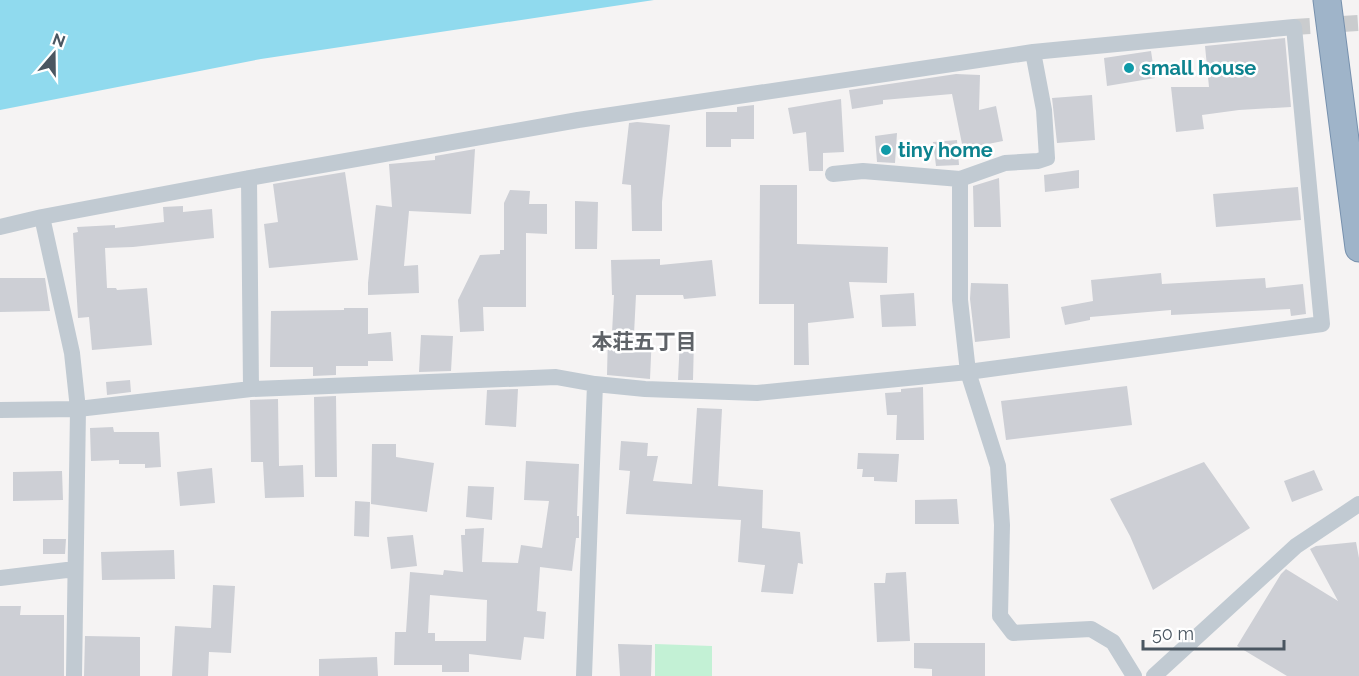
<svg xmlns="http://www.w3.org/2000/svg" width="1359" height="676" font-family="Raleway,'Noto Sans JP',sans-serif">
  <style>
    .green { fill: #c3f1d5 }
    .water { fill: #90daee }
    .building { fill: #cdcfd5; fill-rule: evenodd }
    .lines { fill: none; stroke-linecap: round; stroke-linejoin: round }
    .minor-tunnel { stroke: #caccce; stroke-width: 16; stroke-dasharray: 16 8; stroke-linecap: butt }
    .trunk-casing { stroke: #7690ad; stroke-width: 29 }
    .minor { stroke: #c1cad2; stroke-width: 16 }
    .trunk { stroke: #9fb4c9; stroke-width: 27 }
    .culture-dot { fill: #0f9aa8; stroke: #fff; stroke-width: 2 }
    .labels { text-anchor: middle; stroke-width: 5; stroke-linejoin: round; paint-order: stroke }
    .culture-label { font-size: 20px; font-weight: bold; fill: #0d838f; stroke: #fff; text-anchor: start }
    .neighbourhood-label { font-size: 21px; font-weight: bold; fill: #5f6368; stroke: #fff }
  </style>
  <rect width="100%" height="100%" fill="#f5f3f3"/>
  <path class="green" d="M655,644L712,646V676H655Z"/>
  <path class="water" d="M0,0H654L261,59L0,110Z"/>
  <path class="building" d="M1285,38L1291,107L1239,110L1202,115L1204,129L1176,132L1171,87H1209L1205,46Z
    M1151,51L1155,78L1107,86L1104,58Z
    M956,74L980,75L979,110L996,106L1003,141L963,149L952,94L883,100V104L852,109L849,90Z
    M1092,95L1095,140L1057,143L1052,98Z
    M841,99L844,152L823,153V171H809L806,132L793,134L788,108Z
    M754,105V139H731V147H706V112H737V107Z
    M637,122L670,125L662,202V231H632L631,185L622,184L629,123Z
    M897,133L895,163L877,162L875,136Z
    M957,140L959,165L936,166L933,142Z
    M475,149L471,214L409,211L404,266L418,265L419,293L368,295V283L376,205L392,207L389,164L435,160V156Z
    M1079,170V188L1045,192L1044,175Z
    M345,172L358,260L269,268L264,224L278,222L273,184Z
    M999,178L1001,227H974L973,186Z
    M760,185H797V244L888,247L887,283L849,282L854,318L808,323L809,365H794V304H759Z
    M1298,187L1301,220L1216,227L1213,194Z
    M510,190L530,191L529,204H547V234L526,233V307H483L484,331L460,332L458,300L480,255L500,254V250H504V203Z
    M575,201L598,202L597,249H575Z
    M183,206V212L212,209L214,238L133,247L105,248L107,288H116L117,290L147,288L152,345L92,350L89,317L78,318L73,233L78,232L77,227L115,225V228L164,222L163,207Z
    M660,259V265L712,260L716,296L684,299L683,295H636L634,334H652L650,379L607,375L608,333H612L614,295H612L611,260Z
    M1161,273L1162,284L1265,278L1266,288L1303,284L1306,314L1291,316L1290,309L1171,315V310L1090,317V320L1065,325L1061,307L1093,301L1091,280Z
    M0,278H45L50,311L0,312Z
    M971,283L1008,284L1010,338L975,342L970,299Z
    M914,293L916,326L882,327L880,295Z
    M344,308H368V334L391,332L393,361H368V366H336V375L313,376V367H270L271,311L344,310Z
    M421,335L453,336L451,371L419,372Z
    M680,338L694,339L693,380H678Z
    M130,380L131,392L107,395L106,382Z
    M1127,386L1132,425L1006,440L1001,401Z
    M923,387L924,440H896L897,415H887L885,393L901,392V389Z
    M518,389L516,427L485,425L487,390Z
    M336,396L337,477H315L314,397Z
    M278,399L279,466L303,465L304,497L265,498L263,462H251L250,400Z
    M697,408L722,409L718,486L763,490L762,528L800,532L803,564L798,563L793,594L761,592L765,565L738,562L741,520L626,514L630,471L619,470L621,441L648,443L647,456H658L653,481L692,484Z
    M113,427L114,432H159L161,467L145,468V464H119V460L91,461L90,428Z
    M372,444H396V457L434,463L427,512L371,504Z
    M858,453L899,454L897,482L874,481V477H862L863,469H857Z
    M526,461L579,464L577,516H579V538H576L572,571L540,567L537,611L546,612L544,639L524,637L521,660L469,654V672H442V665H394L395,632H406L410,572L443,575L444,570L463,572L461,535H465V529L484,528L482,562L518,563L521,545L542,548L549,501L524,500ZM430,595L487,600L486,641H435V633H428Z
    M1204,462L1250,528L1153,590L1130,536L1110,499Z
    M212,468L215,503L180,506L177,472Z
    M1314,470L1323,490L1292,502L1284,481Z
    M62,471L63,500L13,501V472Z
    M468,486L494,487L492,520L466,517Z
    M957,499L959,524H915V500Z
    M355,501L370,502L369,537L354,536Z
    M413,535L417,566L391,569L387,537Z
    M43,539H66L65,554H43Z
    M1356,542L1359,558V676H1287L1237,646L1281,574L1286,569L1338,601L1310,549L1316,546Z
    M174,550L175,579L102,580L101,552Z
    M906,572L910,641L877,642L874,583H885L886,573Z
    M213,585L235,586L231,653L209,652L208,676H172L175,626L211,628Z
    M0,606H21L20,615H64V676H0Z
    M85,636L140,637V676H84Z
    M914,643H985V676H932V669L914,668Z
    M618,644L652,645L651,676H620Z
    M377,657L378,676H319V659Z"/>
  <g class="lines">
    <path class="minor-tunnel" d="M1294,27L1359,23"/>
    <g class="trunk-casing">
      <path id="trunk" d="M1327,0L1359,248"/>
    </g>
    <path class="minor" d="M1033,52L1044,110L1047,158L1038,161L1005,163L960,179V300L968,372L998,466L1002,525L1000,616L1013,633L1091,629L1113,642L1134,676
      M833,174L863,171L960,179
      M249,178L251,389
      M42,217L72,353L78,409L74,676
      M0,227L42,217L249,178L578,120L1033,52L1294,27L1322,324L968,372L757,393L645,389L595,384L556,377L251,389L78,409L0,410
      M0,578L75,569
      M584,676L595,384
      M1154,676L1296,546L1359,504"/>
    <use href="#trunk" class="trunk"/>
  </g>
  <g class="culture-dot">
    <circle cx="1129" cy="68" r="6"/>
    <circle cx="886" cy="150" r="6"/>
  </g>
  <g class="labels">
    <g class="culture-label">
      <text x="1141" y="75">small house</text>
      <text x="898" y="157">tiny home</text>
    </g>
    <g class="neighbourhood-label">
      <text x="644" y="349">本荘五丁目</text>
    </g>
  </g>
  <g transform="translate(54 54) rotate(20)" stroke="#ffffff" stroke-width="4.5" paint-order="stroke">
  <path d="M0-4.5L10 22L0 15L-10 22Z" fill="#4a5661"/>
  <text y="-9" font-size="16" font-weight="bold" text-anchor="middle" fill="#4a5661">N</text>
  </g>
  <path d="M1143 640v9h141v-9" fill="none" stroke="#4a5661" stroke-width="3"/>
  <text x="1152" y="640" font-size="18" fill="#4a5661" stroke="#ffffff" stroke-width="4.5" paint-order="stroke">50 m</text>
</svg>
